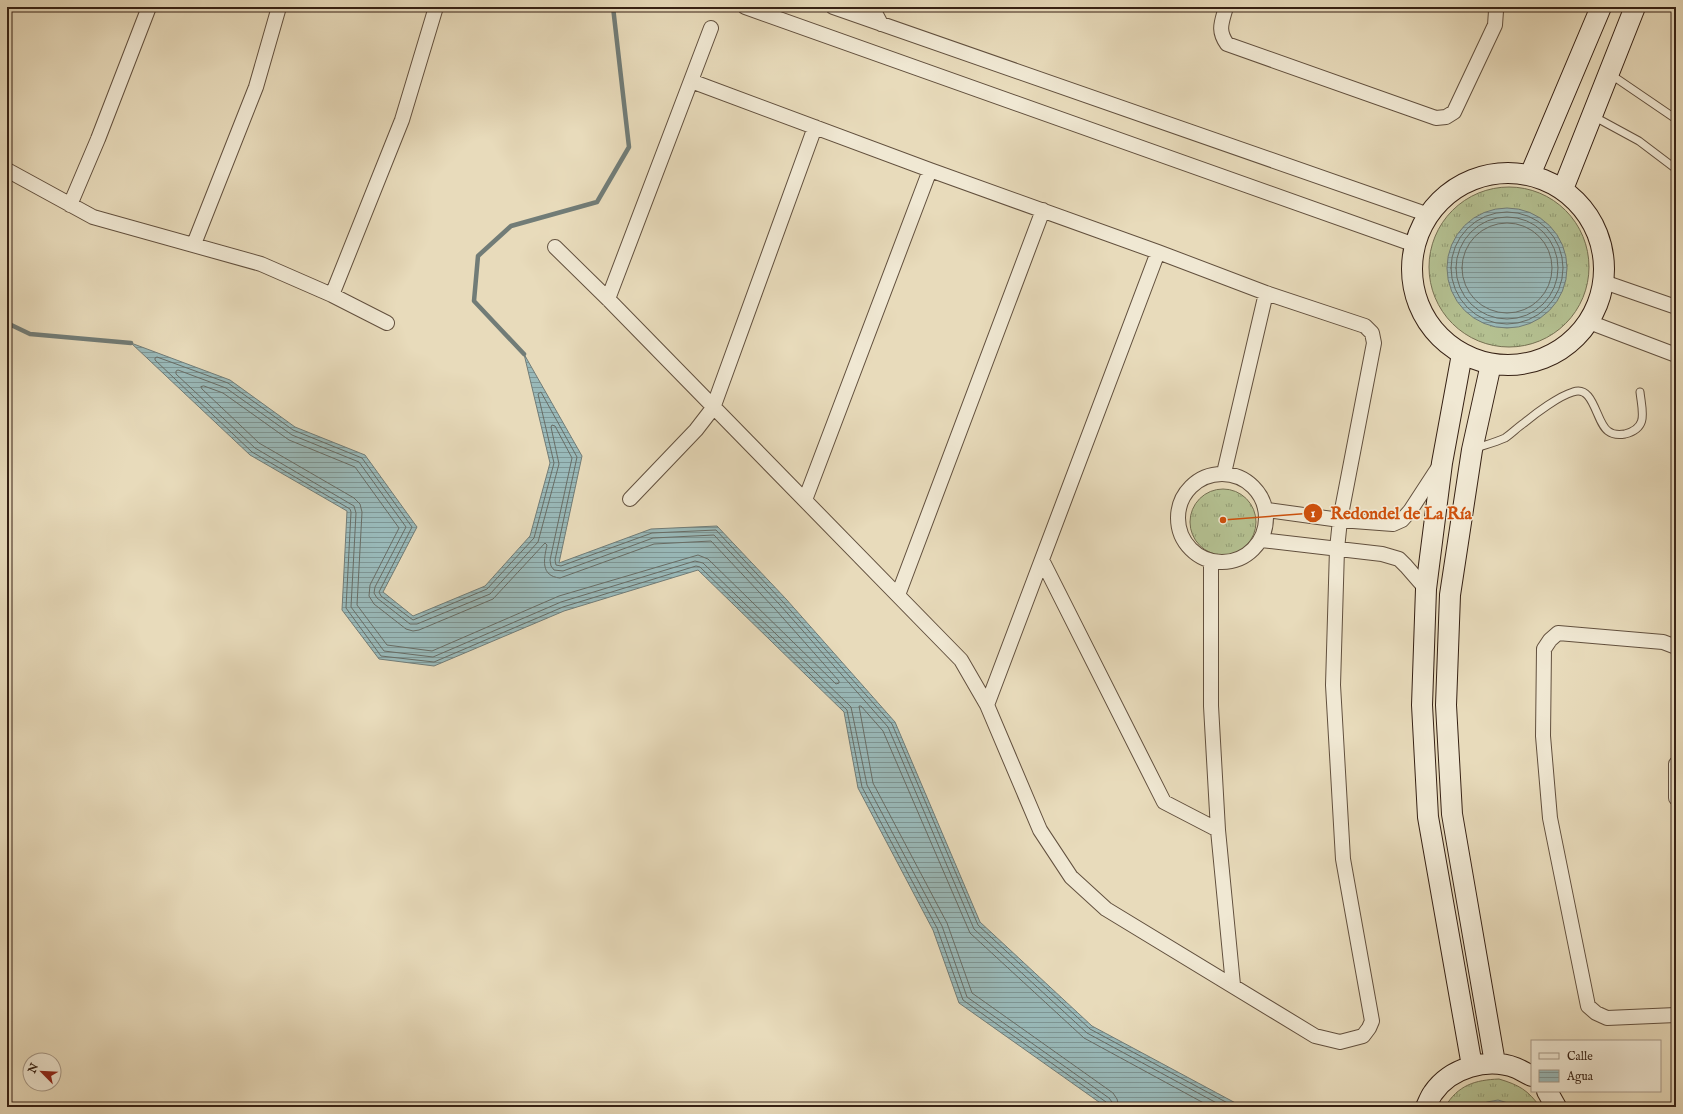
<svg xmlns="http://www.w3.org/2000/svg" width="1683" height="1114" font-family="'IM FELL English',serif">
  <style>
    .grass { fill: url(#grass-tufts); stroke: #757052 }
    .water { fill: url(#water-rules); stroke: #717c77 }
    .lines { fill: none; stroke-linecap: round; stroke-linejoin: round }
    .shore { stroke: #686d66; stroke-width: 1 }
    .stream { stroke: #717c77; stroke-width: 4.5 }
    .lane-casing { stroke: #62503e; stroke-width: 9 }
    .street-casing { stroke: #62503e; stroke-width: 16 }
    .secondary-casing { stroke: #362114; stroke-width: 22 }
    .lane { stroke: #f0e8d3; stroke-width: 7 }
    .street { stroke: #f0e8d3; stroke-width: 14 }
    .secondary { stroke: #f0e8d3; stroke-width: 20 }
    .leader { fill: none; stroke: #cd510d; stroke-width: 1.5 }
    .callout-dot { fill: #cd510d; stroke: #f0e8d3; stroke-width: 1.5 }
    .mark-label { font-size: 12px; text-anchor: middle; font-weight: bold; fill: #fff }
    .callout-label { font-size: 17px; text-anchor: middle; font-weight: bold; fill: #cd510d; stroke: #f0e8d3; stroke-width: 3; stroke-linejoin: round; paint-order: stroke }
  </style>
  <defs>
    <pattern id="grass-tufts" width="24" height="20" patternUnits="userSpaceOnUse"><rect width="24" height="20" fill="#b4c091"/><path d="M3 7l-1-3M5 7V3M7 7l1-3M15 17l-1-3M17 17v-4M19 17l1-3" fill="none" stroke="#939c75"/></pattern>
    <pattern id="water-rules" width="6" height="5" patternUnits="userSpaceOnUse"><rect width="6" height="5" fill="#99b9b9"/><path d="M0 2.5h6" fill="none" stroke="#7e9695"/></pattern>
  </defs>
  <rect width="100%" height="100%" fill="#e8dbbb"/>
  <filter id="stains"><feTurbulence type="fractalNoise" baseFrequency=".005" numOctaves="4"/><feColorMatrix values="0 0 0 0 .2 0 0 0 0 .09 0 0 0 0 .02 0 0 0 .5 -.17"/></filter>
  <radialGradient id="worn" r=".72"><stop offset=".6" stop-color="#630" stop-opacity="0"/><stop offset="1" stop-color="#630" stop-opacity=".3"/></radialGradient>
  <path class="grass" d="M1429 267a80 80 0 1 1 160 0a80 80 0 1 1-160 0Z
    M1190 522a33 33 0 1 1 66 0a33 33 0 1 1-66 0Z
    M1499,1079C1519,1085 1528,1090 1540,1107H1445C1458,1085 1475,1080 1499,1079Z"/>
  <path class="water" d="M1447 268a60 60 0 1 1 120 0a60 60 0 1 1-120 0Z
    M131,343L230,380L295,427L365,455L417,527L383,592L413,616L485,586L530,536L550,463L524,354L582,456L559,563L651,529L717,526L786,599L895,722L980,922L1092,1026L1243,1107H1106L959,1003L933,930L858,788L844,712L698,570L564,611L434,666L379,659L342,610L347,511L250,455Z
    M1498,1100L1508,1103L1515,1107H1477L1487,1102Z"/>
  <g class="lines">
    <path class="shore" d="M1451 268a56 56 0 1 1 112 0a56 56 0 1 1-112 0Z
      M1456 268a51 51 0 1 1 102 0a51 51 0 1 1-102 0Z
      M1462 268a45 45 0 1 1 90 0a45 45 0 1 1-90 0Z
      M204,386L223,393L289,440L355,467L399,528L370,585L369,596L374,604L406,629L413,631L419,630L493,599L545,543L547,545C544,559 540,576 560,578L654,544L711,541L775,609L839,681V683L836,684L708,559L698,555L559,596L432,651L387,645L357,605L362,512L360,504L354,498L259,443L202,389L201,387Z
      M1108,1107L1106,1102L963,1000L937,928L862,787L847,710L700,567L696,566L563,607L434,662L381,656L346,608L351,512L350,509L252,452L155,360V358L157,357L228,383L293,430L362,458L412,527L379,592L381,596L413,620L487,589L534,538L554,463L538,394L541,392L577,457L555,560L556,565L561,566L652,533L716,530L783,602L892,724L978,925L1090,1029L1235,1107
      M1113,1107L1112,1102L1109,1098L967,997L942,926L867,785L851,707L703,563L695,561L561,602L433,657L384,651L351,607L356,513L354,506L255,448L176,374V371L178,370L226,388L292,435L359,462L406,527L375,587L374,593L377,598L410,624H417L490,594L538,542L559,464L551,427L552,425L555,426L572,458L550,560L551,566L554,570L563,571L653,538L714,535L780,605L888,727L974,929L1087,1033L1224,1107
      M1119,1107L1117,1099L1113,1093L972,993L947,923L873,783L859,706H861L883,731L970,933L1084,1038L1211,1107"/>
    <path class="stream" d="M7,323L30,334L131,343
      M524,354L474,301L478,256L511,226L597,202L629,147L613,7"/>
    <g class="lane-casing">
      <path id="lane" d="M1610,74L1676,119
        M1593,116L1639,141L1676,169
        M1476,448C1485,445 1496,442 1505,438C1511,434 1518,427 1524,423C1536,413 1559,396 1573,392C1594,384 1596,423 1608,431C1613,435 1619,435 1625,434C1649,428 1642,411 1640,392"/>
    </g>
    <g class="street-casing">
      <path id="street" d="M745,7L1415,245
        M833,7L1429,215
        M872,7L881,24
        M1226,7C1222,22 1217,30 1227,44L1436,118L1446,117L1454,112L1495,25L1496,11L1494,7
        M7,170L93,217L261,264L332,295L387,323
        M70,205L98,139L149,7
        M194,244L256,87L279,7
        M555,247L608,299L961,660L987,705L1040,830L1071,877L1106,909L1315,1036L1340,1042L1363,1036L1369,1028L1372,1021L1343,859L1333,685L1337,549L1340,520L1374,343L1372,333L1365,326L1266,293L1158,252L930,170L691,81
        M1604,282L1676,307
        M332,295L402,120L436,7
        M608,299L711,28
        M1589,322L1676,355
        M1224,473L1266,293
        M1178 518a44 44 0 1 1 88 0a44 44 0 1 1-88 0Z
        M630,499L696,430L713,408L815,127
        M805,500L930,170
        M1267,510L1340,520L1393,524L1402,520L1410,511L1440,465
        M1261,540L1382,554L1399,559L1406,566L1426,589
        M1042,560L1164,802L1218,830
        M1211,561V706L1218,830L1233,985
        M898,595L1043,210
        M1676,647L1663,642L1558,633L1550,640L1544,649L1543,736L1550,818L1588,1006L1596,1013L1607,1018L1676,1015
        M987,705L1158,252
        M1676,764V798"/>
    </g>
    <g class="secondary-casing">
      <path id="secondary" d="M1412 269a96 96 0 1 1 192 0a96 96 0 1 1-192 0Z
        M1530,175L1601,7
        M1563,189L1635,7
        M1462,354L1442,463L1426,589L1422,705L1428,817L1472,1066
        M1491,364L1472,450L1450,595L1446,705L1452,814L1495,1063
        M1547,1091L1556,1107
        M1426,1107C1428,1103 1430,1097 1433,1093C1450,1068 1487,1057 1516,1068C1521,1070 1527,1074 1532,1076"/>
    </g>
    <use href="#lane" class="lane"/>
    <use href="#street" class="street"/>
    <use href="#secondary" class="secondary"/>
  </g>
  <path class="leader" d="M1223 520L1313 513"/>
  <g class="callout-dot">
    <circle cx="1223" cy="520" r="4"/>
    <circle cx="1313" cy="513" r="10"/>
  </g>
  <g class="mark-label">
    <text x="1313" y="517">1</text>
  </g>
  <g class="callout-label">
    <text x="1401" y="519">Redondel de La Ría</text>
  </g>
  <rect width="1683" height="1114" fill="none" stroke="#e8dbbb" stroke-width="24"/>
  <rect x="8" y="8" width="1667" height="1098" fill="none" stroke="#362114" stroke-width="2"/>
  <rect x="12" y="12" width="1659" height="1090" fill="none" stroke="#362114"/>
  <rect x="1531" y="1040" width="130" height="52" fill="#f0e8d3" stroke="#a69887"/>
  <rect x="1539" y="1053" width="20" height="6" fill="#f0e8d3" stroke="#a69887"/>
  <text x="1567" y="1060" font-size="12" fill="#362114">Calle</text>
  <rect x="1539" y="1070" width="20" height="12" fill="url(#water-rules)" stroke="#a69887"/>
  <text x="1567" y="1080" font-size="12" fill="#362114">Agua</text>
  <g transform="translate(42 1072) rotate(294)"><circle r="19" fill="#f0e8d3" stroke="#a69887"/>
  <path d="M0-3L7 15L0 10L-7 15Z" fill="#8f2418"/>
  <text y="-6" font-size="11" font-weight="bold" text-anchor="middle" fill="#362114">N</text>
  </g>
  <rect width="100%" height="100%" filter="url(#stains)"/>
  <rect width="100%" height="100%" fill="url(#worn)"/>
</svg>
